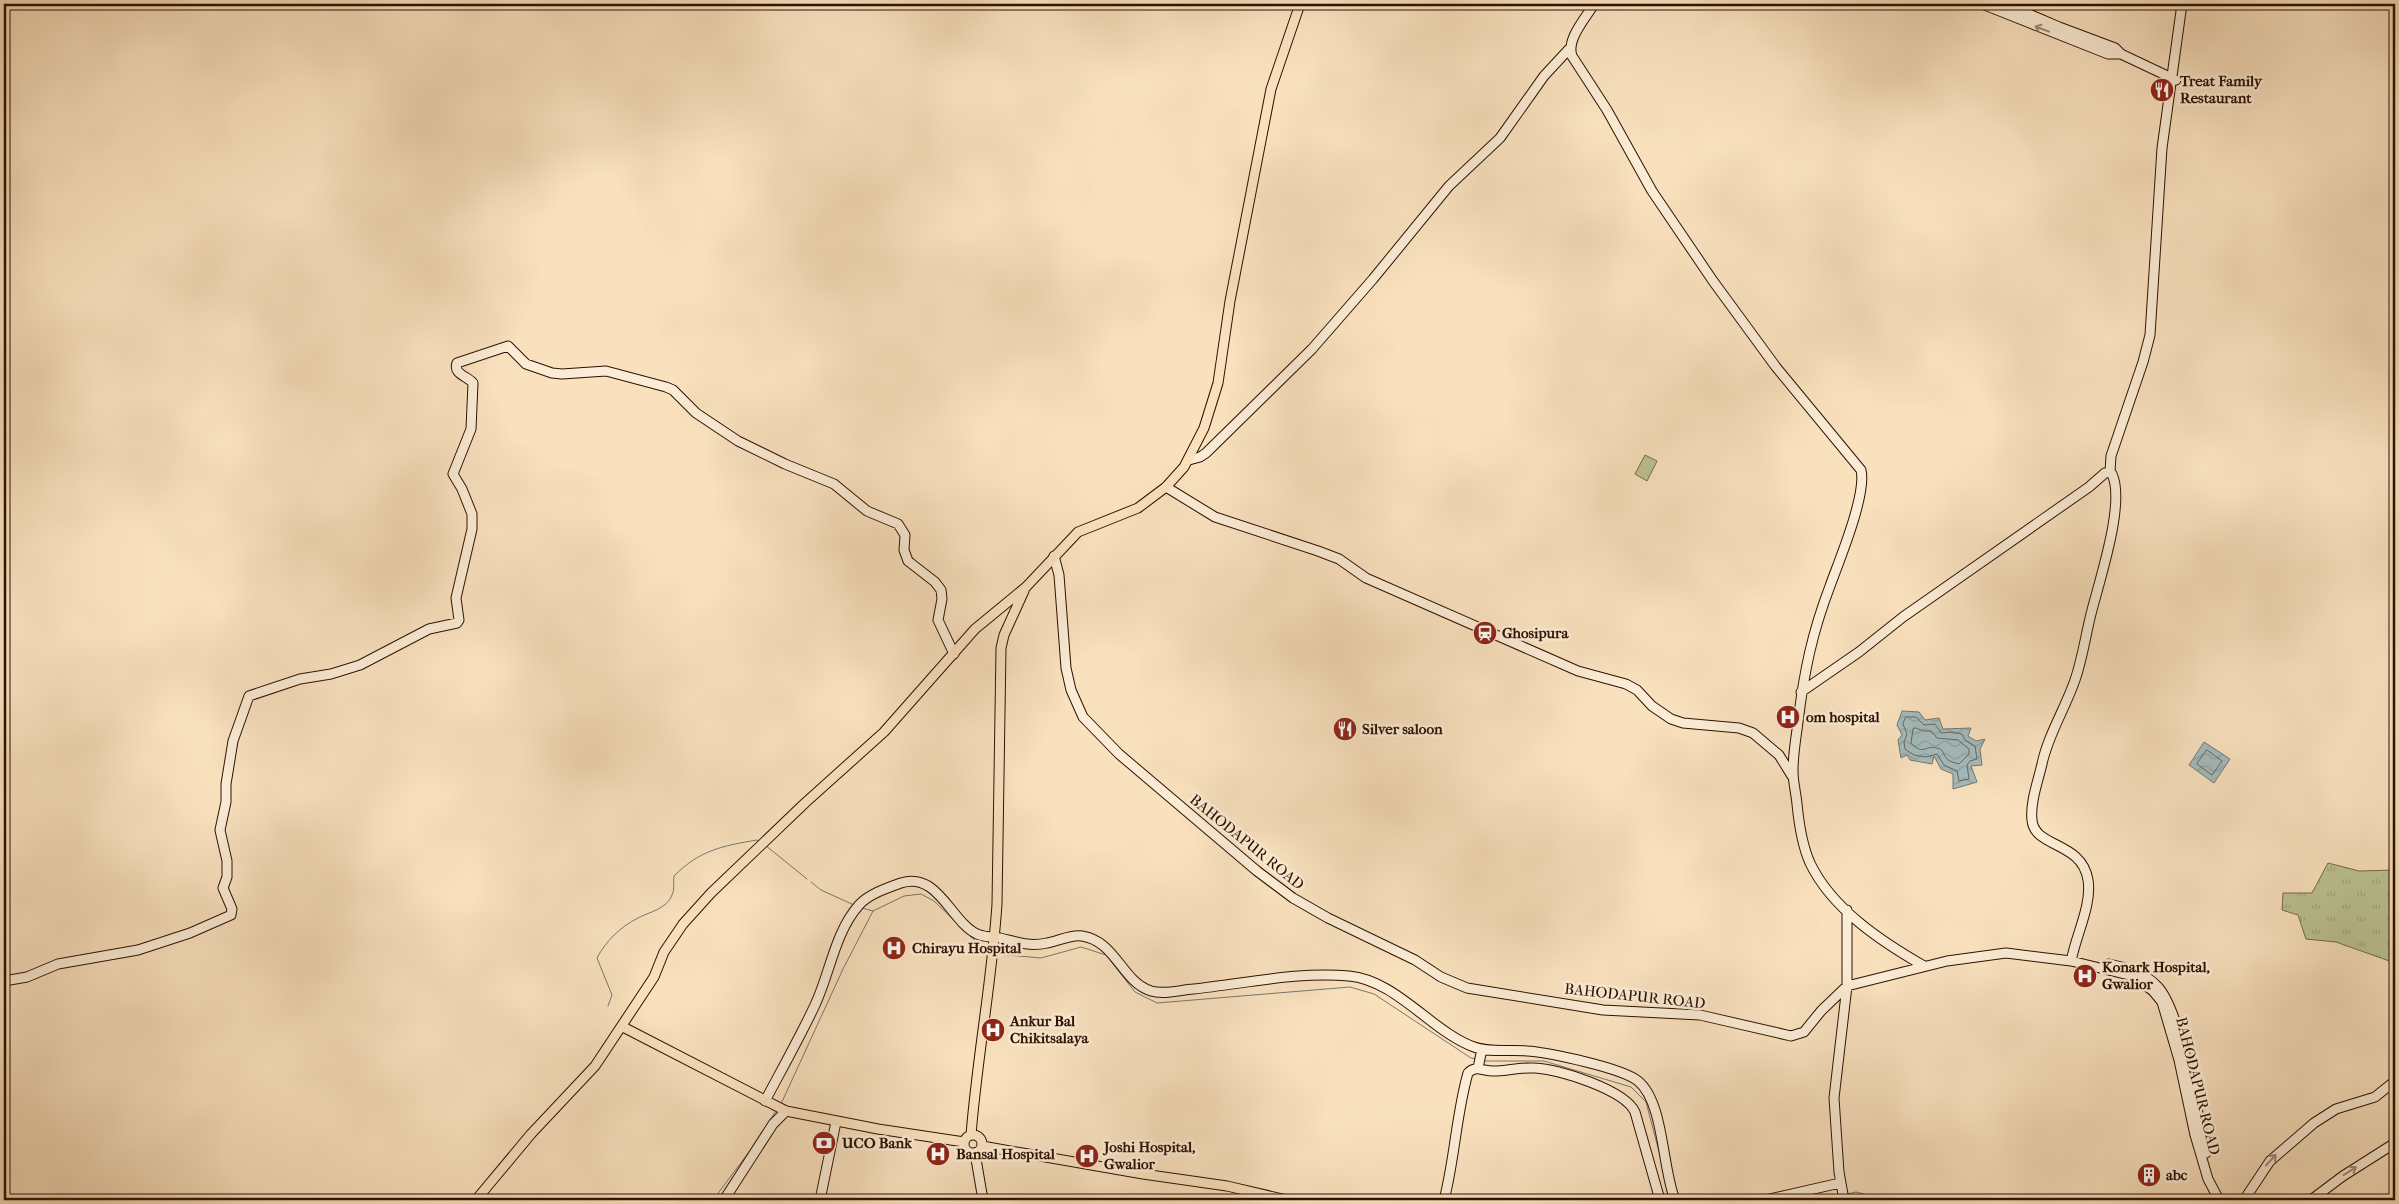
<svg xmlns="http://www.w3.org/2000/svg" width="2399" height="1204" font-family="'IM FELL French Canon',serif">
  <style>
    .grass { fill: url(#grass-tufts); stroke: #756a4a }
    .park { fill: #bcc393; stroke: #756a4a }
    .water { fill: url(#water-waves); stroke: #747771 }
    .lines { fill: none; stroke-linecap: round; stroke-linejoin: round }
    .shore { stroke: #68665e; stroke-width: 1 }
    .stream { stroke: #747771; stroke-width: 1 }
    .secondary-casing { stroke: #2e1000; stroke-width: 11 }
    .primary-casing { stroke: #2e1000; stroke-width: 11 }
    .secondary { stroke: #fbecd5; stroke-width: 9 }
    .primary { stroke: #f9e1be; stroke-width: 9 }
    .oneway { stroke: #9f8975 }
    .labels { text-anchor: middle; stroke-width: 5; stroke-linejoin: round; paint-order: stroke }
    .poi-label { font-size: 15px; font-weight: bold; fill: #2e1000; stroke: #fbecd5; text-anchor: start }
    .street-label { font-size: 15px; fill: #2e1000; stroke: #fbecd5 }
  </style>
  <defs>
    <pattern id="grass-tufts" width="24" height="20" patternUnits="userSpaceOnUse" patternTransform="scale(1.25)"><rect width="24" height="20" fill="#bcc393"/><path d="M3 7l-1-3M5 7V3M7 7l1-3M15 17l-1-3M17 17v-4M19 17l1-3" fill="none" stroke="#a2a67d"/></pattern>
    <pattern id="water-waves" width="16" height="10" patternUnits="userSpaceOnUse" patternTransform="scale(1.25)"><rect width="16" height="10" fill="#a3bbbd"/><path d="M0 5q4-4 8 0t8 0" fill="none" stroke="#8da0a1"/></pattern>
  </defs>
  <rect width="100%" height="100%" fill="#f9e1be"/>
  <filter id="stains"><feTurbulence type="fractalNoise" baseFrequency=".004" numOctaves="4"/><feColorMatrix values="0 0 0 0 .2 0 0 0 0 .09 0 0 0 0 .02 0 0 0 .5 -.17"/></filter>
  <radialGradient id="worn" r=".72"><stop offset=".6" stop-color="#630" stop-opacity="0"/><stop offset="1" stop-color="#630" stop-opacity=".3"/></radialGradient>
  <path class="grass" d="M2328,863L2359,871L2395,870V963L2336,942L2306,939L2298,915L2282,910L2283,893H2312Z"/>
  <path class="park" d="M1645,455L1657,461L1647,481L1635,474Z"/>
  <path class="water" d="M1902,711L1919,712L1925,720L1939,718L1943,729L1971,728L1968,736L1976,741L1985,739L1980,749L1982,765L1971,766L1977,782L1953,789V774L1941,769L1934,756L1932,764L1910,760L1907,755L1901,758L1898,740L1902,735L1897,725Z
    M2204,742L2230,759L2214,783L2189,765Z"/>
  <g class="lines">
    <path class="shore" d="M1906,717H1916L1924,725L1935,724L1941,733L1952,732L1962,734L1965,740L1975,746L1977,759L1970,761L1967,765L1969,779L1959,781L1957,771L1944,765L1937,754L1926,757L1914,755L1905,749L1904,742L1907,734L1903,724Z
      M1916,728L1923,731H1931L1937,738L1958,740L1969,749V754L1959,764C1956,763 1950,762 1947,759C1943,755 1944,749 1937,748C1924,745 1924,756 1911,743L1913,729Z
      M2207,750L2222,761L2212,775L2197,764Z"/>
    <path class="stream" d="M765,845L807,879
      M811,882L821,890L854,905
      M862,908L873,911
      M966,932L986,951L990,952
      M996,954L1041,958L1081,947L1106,955L1135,992L1157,1003L1350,987L1374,994L1471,1058L1477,1059
      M608,1006L612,995L597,958C606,941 620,927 638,918C649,912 667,909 672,895C675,889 673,882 674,876C700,850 722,846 757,840L760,842
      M1483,1061H1544L1631,1087L1646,1102L1662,1163
      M781,1104L843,969L873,911L904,896L921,894L934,901L960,926
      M1847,1194L1856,1192L1881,1198L1884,1200
      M713,1200L752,1148L776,1111
      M1810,1200L1838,1195"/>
    <g class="secondary-casing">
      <path id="secondary" d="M1594,4C1586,18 1566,39 1572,56L1607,110L1652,191L1713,281L1776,367L1861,470C1867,494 1839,561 1830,586C1812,633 1804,672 1798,722C1796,738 1793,754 1793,771C1793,782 1796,793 1797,804C1799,825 1802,845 1810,863C1832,909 1882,942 1924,966
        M1982,4L2108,54H2121
        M2006,4L2059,27L2115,48L2121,54L2176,80
        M1189,460L1200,457L1206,453L1312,349L1373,279L1449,186L1500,138L1544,76L1569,49
        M2110,472L2111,456L2143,362L2150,335L2162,148L2182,4
        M1166,487L1215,517L1318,551L1339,559L1366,578L1578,671L1626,684L1637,690L1652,706L1671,719L1683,723L1739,728L1753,733L1779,755L1792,776
        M1054,556L1059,575L1066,668L1071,690L1083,717L1119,754L1257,871L1293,898L1328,918L1415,960L1441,977L1467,988L1603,1010L1700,1015L1791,1036L1804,1032L1821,1011L1847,986L1947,961L2006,953L2071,961L2133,976L2153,991L2162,1002L2179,1060L2195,1135L2208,1179L2219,1200
        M1801,692L1859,652L1903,617L2089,487L2105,473L2110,472L2112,474C2126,504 2098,584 2090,618C2085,639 2082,660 2075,680C2065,709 2048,735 2042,764C2038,781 2030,803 2032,820C2034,848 2082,841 2088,880C2092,904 2077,933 2072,957
        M2109,964C2127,968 2144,972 2157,986C2181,1010 2198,1116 2206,1153
        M4,981L27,977L58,964L138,950L190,933L231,915L232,909L223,888L227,877V861L220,830L226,802V784L233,741L249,696L300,679L331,674L360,665L429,629L457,623L459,620L456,598L472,529V514L462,489L453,474L471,429L473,383C467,376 453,374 457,363L508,346L526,364L552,373L562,374L606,371L666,387L673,390L696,413L738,441L785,464L834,484L867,511L898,524L905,535L904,550L908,561L935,582L941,590L942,599L938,620L954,654
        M1478,1068L1482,1049
        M765,1101C782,1069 800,1037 815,1005C830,973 835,932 859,905C869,894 887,888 901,883C938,871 951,922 977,934C984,937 993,937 1000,938C1017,942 1029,947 1047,943C1058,941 1072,934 1082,936C1116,941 1122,982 1151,991C1164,995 1180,990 1193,989C1243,984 1299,971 1349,976C1396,980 1432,1032 1474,1047C1490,1053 1511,1049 1528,1051C1551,1053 1622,1068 1638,1081C1664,1102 1662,1168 1675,1200
        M975,1153L983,1200
        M724,1200L773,1124L786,1111
        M820,1200L836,1122
        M1444,1200C1455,1158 1456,1115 1468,1073C1475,1065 1483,1071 1493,1071C1507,1071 1520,1067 1535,1068C1559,1069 1625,1090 1635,1112L1660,1200
        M1765,1200L1840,1183
        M1844,1200L1839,1172L1834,1098L1847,986V910
        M2244,1200L2270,1161L2314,1123L2336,1109L2375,1097L2395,1081
        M2311,1200L2343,1176L2395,1143"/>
    </g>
    <g class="primary-casing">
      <path id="primary" d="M623,1027L786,1111L878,1129L964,1142
        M964 1144a9 9 0 1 1 18 0a9 9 0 1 1-18 0Z
        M971,1135C977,1058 992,981 997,904L1001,648L1004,635L1024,591
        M982,1146L1143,1174L1227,1186L1287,1200
        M476,1200L531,1134L595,1066L654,977L664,952L683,924L711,893L805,803L884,732L975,629L1026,587L1078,532L1138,508L1166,487L1184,467L1204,428L1218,383L1230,301L1271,89L1300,4"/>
    </g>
    <use href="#secondary" class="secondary"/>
    <use href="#primary" class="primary"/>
  </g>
  <defs><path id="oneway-shaft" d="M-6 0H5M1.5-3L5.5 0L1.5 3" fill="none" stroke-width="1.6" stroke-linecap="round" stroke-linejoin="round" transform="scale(1.25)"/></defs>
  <g class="oneway">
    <use href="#oneway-shaft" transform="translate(2042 29) rotate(-159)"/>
    <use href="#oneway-shaft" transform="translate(2271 1160) rotate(-47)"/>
    <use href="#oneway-shaft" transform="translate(2350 1171) rotate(-32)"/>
  </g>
  <defs>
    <g id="restaurant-disc" transform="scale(1.25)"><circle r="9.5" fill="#8f2418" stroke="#fbecd5"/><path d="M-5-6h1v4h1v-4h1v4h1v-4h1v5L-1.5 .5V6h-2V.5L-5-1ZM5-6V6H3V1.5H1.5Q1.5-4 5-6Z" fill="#fff"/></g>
    <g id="station-disc" transform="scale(1.25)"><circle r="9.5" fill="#8f2418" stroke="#fbecd5"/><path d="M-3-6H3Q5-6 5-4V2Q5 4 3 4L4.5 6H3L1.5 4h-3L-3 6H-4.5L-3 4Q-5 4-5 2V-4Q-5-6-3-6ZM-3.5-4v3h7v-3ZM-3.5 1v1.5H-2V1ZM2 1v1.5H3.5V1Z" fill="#fff"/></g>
    <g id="hospital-disc" transform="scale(1.25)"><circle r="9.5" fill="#8f2418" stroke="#fbecd5"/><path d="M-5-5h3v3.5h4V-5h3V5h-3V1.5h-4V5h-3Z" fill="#fff"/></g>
    <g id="bank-disc" transform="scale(1.25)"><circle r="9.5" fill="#8f2418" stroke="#fbecd5"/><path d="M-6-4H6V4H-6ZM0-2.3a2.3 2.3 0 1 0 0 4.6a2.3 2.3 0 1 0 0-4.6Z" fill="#fff"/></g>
    <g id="building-disc" transform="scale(1.25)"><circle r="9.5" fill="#8f2418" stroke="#fbecd5"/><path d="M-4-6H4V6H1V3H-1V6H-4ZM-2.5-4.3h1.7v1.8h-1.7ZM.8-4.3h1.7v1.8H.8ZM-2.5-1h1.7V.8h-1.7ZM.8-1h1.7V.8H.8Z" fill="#fff"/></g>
  </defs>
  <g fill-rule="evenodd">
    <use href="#restaurant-disc" x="2162" y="90"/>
    <use href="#station-disc" x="1485" y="633"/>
    <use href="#hospital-disc" x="1788" y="717"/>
    <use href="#restaurant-disc" x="1345" y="729"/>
    <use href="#hospital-disc" x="894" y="948"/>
    <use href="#hospital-disc" x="2085" y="976"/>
    <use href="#hospital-disc" x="993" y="1030"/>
    <use href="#bank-disc" x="824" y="1143"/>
    <use href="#hospital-disc" x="938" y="1154"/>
    <use href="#hospital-disc" x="1087" y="1156"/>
    <use href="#building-disc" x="2149" y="1175"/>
  </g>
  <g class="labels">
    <g class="poi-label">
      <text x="2180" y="86">Treat Family<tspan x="2180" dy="17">Restaurant</tspan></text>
      <text x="1502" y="638">Ghosipura</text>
      <text x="1806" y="722">om hospital</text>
      <text x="1362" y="734">Silver saloon</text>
      <text x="912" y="953">Chirayu Hospital</text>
      <text x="2102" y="972">Konark Hospital,<tspan x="2102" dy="17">Gwalior</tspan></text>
      <text x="1010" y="1026">Ankur Bal<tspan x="1010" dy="17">Chikitsalaya</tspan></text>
      <text x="842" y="1148">UCO Bank</text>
      <text x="1104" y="1152">Joshi Hospital,<tspan x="1104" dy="17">Gwalior</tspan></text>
      <text x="956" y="1159">Bansal Hospital</text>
      <text x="2166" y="1180">abc</text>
    </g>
    <g class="street-label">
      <text transform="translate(1247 842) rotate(39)" y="5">BAHODAPUR ROAD</text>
      <text transform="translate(1635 996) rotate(6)" y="5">BAHODAPUR ROAD</text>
      <text transform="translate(2198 1086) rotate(76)" y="5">BAHODAPUR ROAD</text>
    </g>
  </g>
  <rect width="2399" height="1204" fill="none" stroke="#f9e1be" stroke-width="20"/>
  <rect x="5" y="5" width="2389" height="1194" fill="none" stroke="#2e1000" stroke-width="2.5"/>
  <rect x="10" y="10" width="2379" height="1184" fill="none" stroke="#2e1000"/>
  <rect width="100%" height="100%" filter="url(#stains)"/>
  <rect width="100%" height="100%" fill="url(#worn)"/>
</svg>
